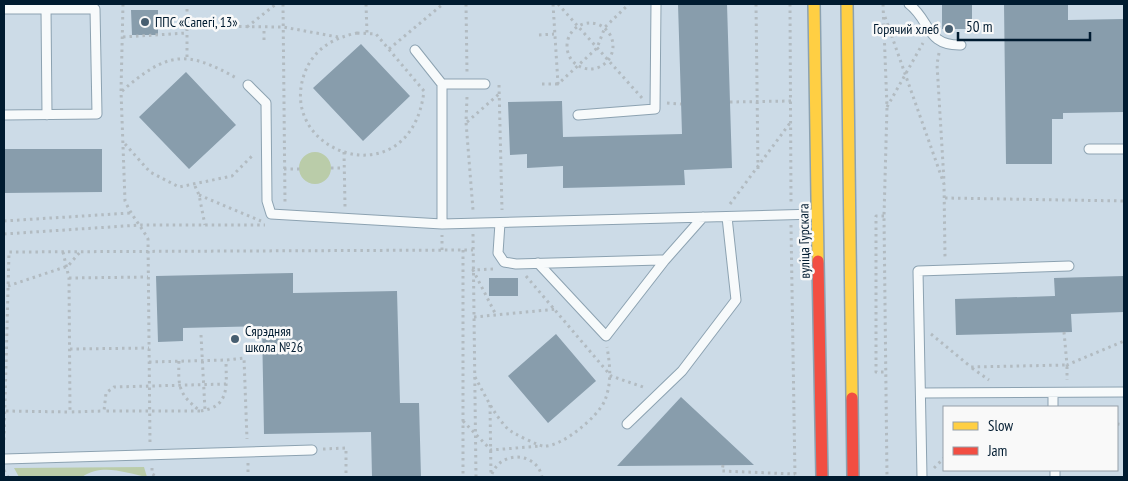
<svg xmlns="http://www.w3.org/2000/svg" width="1128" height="481" font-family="'PT Sans Narrow',sans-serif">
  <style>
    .green { fill: #bacca9 }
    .building { fill: #889dac }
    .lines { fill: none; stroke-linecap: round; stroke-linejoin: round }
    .lane-casing { stroke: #8ca2b1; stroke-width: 11 }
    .slow-casing { stroke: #8ca2b1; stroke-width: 14 }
    .jam-casing { stroke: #8ca2b1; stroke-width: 14 }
    .path { stroke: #b2bbc1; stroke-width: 3; stroke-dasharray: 2.5 4; stroke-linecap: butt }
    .lane { stroke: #f7fafb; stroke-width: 9 }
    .slow { stroke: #ffcf43; stroke-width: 11 }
    .jam { stroke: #f24e42; stroke-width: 11 }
    .poi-dot { fill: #475e70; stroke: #f9f9f9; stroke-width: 2 }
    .labels { text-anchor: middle; stroke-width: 5; stroke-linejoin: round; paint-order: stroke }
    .poi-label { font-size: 14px; fill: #001b30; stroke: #f9f9f9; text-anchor: start }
    .street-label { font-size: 14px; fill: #001b30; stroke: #f9f9f9 }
  </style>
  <rect width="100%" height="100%" fill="#ccdbe7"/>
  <path class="green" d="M299 168a16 16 0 1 1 32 0a16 16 0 1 1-32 0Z
    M144,467L147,477C125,473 103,463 82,477H19L14,468Z"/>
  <path class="building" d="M678,4H727L732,168L684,170L685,185L563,188V166L527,168V154L510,155L508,102L562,101L563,137L682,134Z
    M942,4H972V29H942Z
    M1004,4H1068V20L1124,19V112L1063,113V119H1052V164H1006Z
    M131,10H158V35H132Z
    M361,44L410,96L363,141L313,88Z
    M186,72L236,125L189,169L139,117Z
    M4,149H102V192L4,193Z
    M293,273V293L397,291L400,403H419L421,477H372L371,432L264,434L262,326L183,328V341L158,342L156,276Z
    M1124,276V312L1071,314L1072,332L956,335L955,299L1055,296L1054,278Z
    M489,278H518V296H489Z
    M556,334L596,381L548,423L508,376Z
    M681,397L754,465L617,466Z"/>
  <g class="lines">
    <g class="lane-casing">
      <path id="lane" d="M909,4C931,21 926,46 961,45
        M4,9H95L97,114L4,115
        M46,9L47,115
        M415,50L442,84V224L817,214
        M442,84H485
        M248,85L266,103L267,201L271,214L442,224
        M578,115L655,109L656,4
        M1089,149H1124
        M500,223L498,253L504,262L516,264L660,260H665L703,217
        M538,263L606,336L665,260
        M922,393L1124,392
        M1053,393V407
        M627,424L682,371L736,300L727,217
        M4,459L312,450
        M1055,470V477
        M922,477L918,271L1069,266"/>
    </g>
    <g class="slow-casing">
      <path id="slow" d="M814,4L818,261
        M847,4L852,398"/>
    </g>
    <g class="jam-casing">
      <path id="jam" d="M818,261L822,477
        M852,398L853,477"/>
    </g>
    <path class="path" d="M123,4L121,91L125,201C131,215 141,226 148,239L150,444
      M283,4L285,202
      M366,4L367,33
      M466,4L467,73
      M553,4L558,84L597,48L605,27L629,4
      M558,4L642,98
      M756,4L758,169
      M790,4L791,202
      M883,4L887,107L884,216L887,477
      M885,17L944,184L945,258
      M567 46a23 23 0 1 1 46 0a23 23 0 1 1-46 0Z
      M187,26L283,27L338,37
      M247,27L276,4
      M357,33L376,34L424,91C411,200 274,154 305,72C314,49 333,38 357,33Z
      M539,35L554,34
      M123,37L187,33
      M264,40V28
      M389,49L443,4
      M939,53L937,64L944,181
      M187,57V4
      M542,84H558
      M499,85L502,210
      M122,91C167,52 186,49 238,79
      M467,97L466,122L473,210
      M730,102L791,101
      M667,103L681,104
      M887,107L923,43
      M467,122L499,94
      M125,144L150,172L179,187L232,176L254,154
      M344,152L345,207
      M331,168H344
      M284,169H300
      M195,186L199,195L205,225
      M199,195L261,221
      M945,198L1124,201
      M730,204L790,123
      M884,216H876V372H884
      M4,221L130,213
      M791,225L795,477
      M4,234L140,225H265
      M473,234L476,477
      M442,250V235
      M463,250V477
      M63,252L69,278L70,412L104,411
      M493,269L473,270L496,315
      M526,276L611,376L646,388
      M69,278L148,277
      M8,286L68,266L80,252
      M474,317L558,309
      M1064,332L1067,365L1124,341
      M931,334L971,367L1067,365V380
      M201,335L205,410
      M70,349L149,348
      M179,361C178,388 179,394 200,411C231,407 226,385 226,360
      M149,362L226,360L244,358L247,439
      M972,368L989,380
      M475,377C485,395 494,415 508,429C512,433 537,445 543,446C561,448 599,416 605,400C612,382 610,365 607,347
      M490,405L491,477
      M6,411L70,412
      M200,411H104L106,393L114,387L226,384
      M463,421L491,450L542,446
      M1117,424L1124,425
      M4,440L9,252L473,250
      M323,449L346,448V477
      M248,463V477
      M723,465L722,471L795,474
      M152,468V474L158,477
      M934,468L944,458
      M4,470L8,477
      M492,474C501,450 537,452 542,477"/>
    <use href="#lane" class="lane"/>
    <use href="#slow" class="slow"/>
    <use href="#jam" class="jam"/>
  </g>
  <g class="poi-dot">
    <circle cx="145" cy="22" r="5"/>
    <circle cx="949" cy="29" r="5"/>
    <circle cx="235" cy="339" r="5"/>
  </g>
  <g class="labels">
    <g class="poi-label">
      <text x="155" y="27">ППС «Сапегі, 13»</text>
      <text x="939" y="34" text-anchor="end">Горячий хлеб</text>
      <text x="245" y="336">Сярэдняя<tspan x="245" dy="16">школа №26</tspan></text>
    </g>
    <g class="street-label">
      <text transform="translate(804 241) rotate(-91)" y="5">вуліца Гурскага</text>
    </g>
  </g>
  <rect width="1128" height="481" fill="none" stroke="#001b30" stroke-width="10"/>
  <rect x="943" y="406" width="175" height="65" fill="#f9f9f9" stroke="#95a0a9"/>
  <rect x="953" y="422" width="25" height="8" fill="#ffcf43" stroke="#95a0a9"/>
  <text x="988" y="431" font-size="15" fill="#001b30">Slow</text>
  <rect x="953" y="447" width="25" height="8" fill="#f24e42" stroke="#95a0a9"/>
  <text x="988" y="456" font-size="15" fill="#001b30">Jam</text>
  <path d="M958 32v8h132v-8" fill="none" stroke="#001b30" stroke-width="2.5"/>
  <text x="966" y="32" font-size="15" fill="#001b30" stroke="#f9f9f9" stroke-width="4" paint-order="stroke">50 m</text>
</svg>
